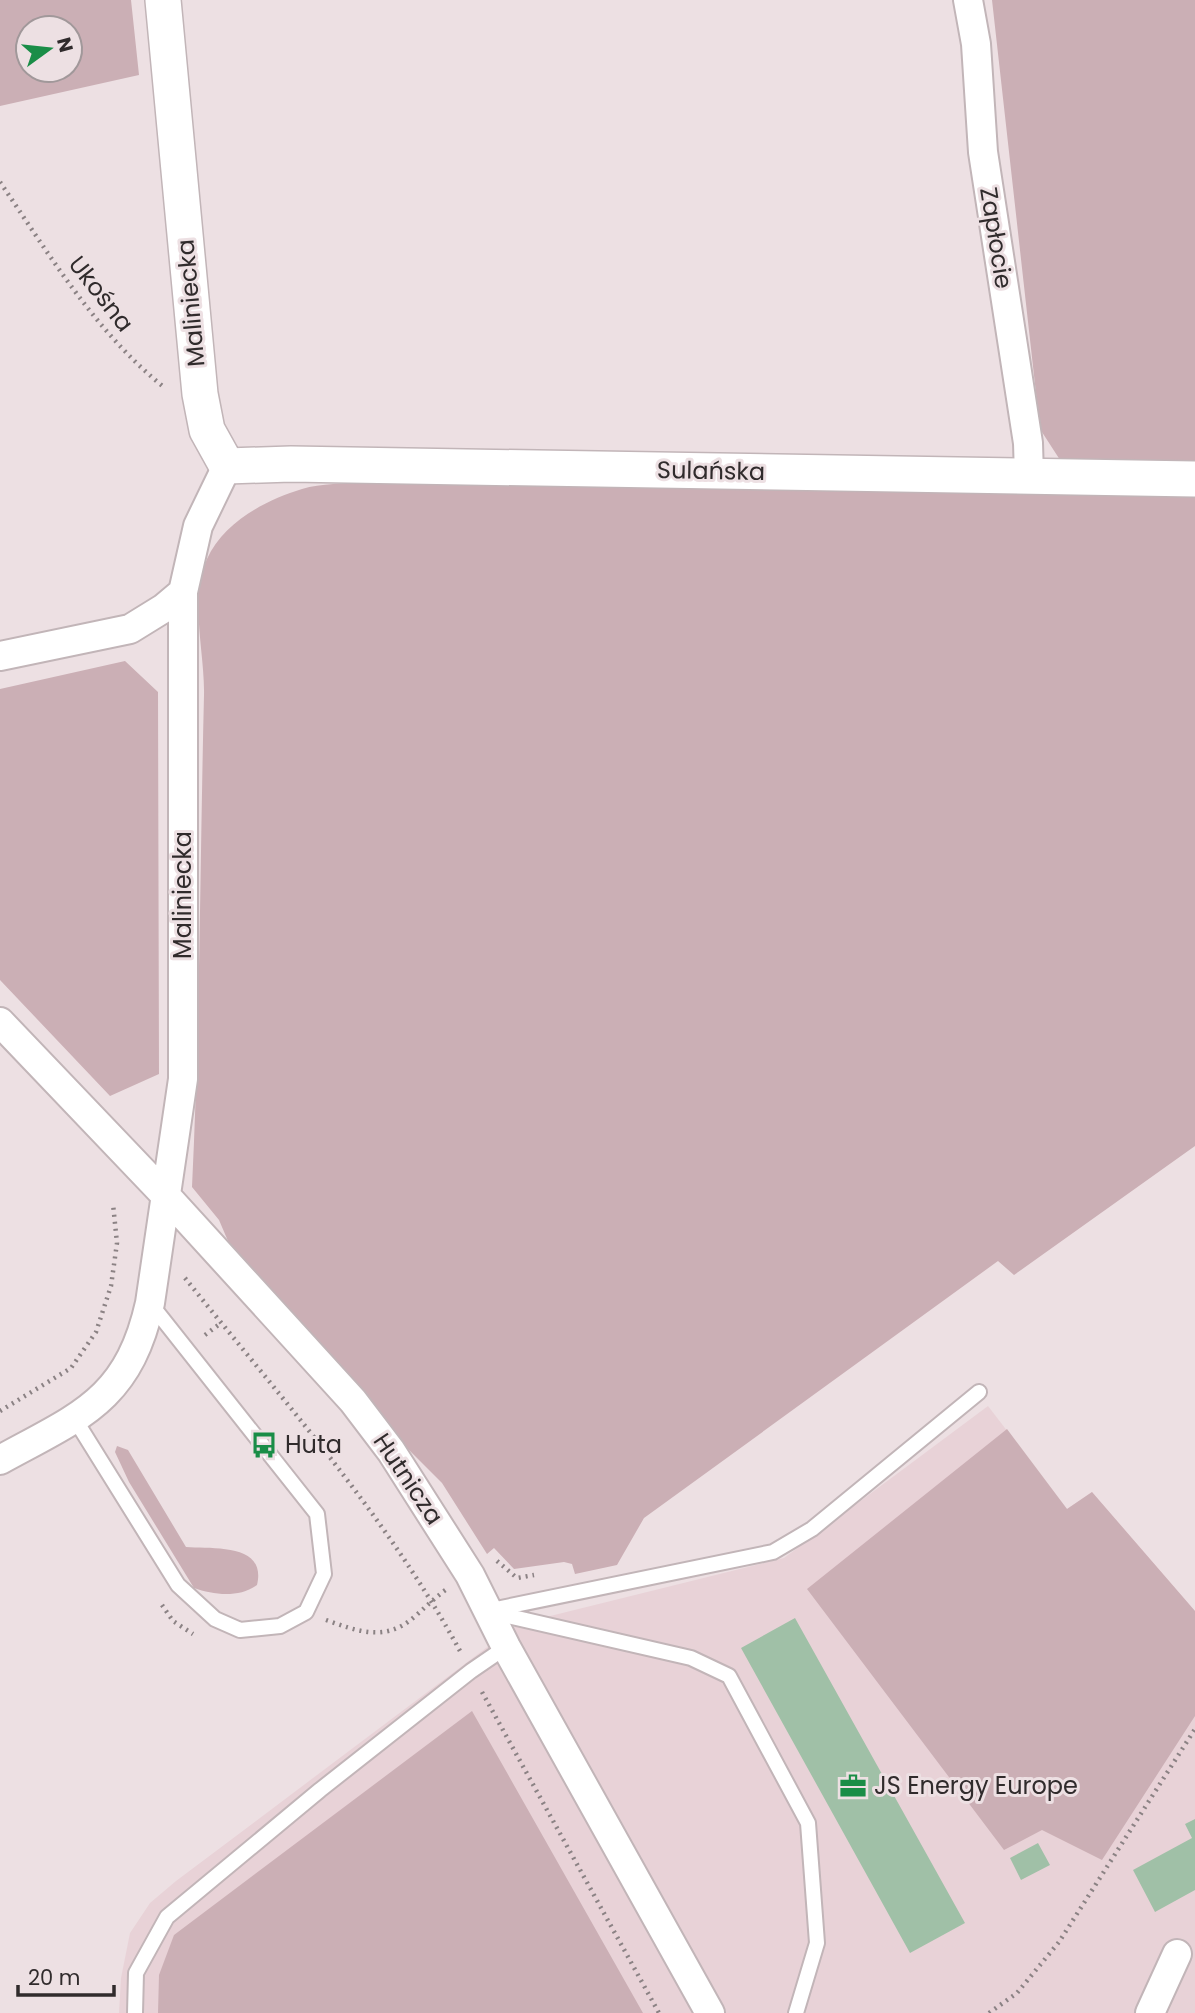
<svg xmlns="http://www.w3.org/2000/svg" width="1195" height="2013" font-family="Poppins,sans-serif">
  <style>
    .built { fill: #e8d2d7 }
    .green { fill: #cbafb5; fill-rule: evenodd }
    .building { fill: #a0c0a7 }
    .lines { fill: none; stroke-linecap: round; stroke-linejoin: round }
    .service-casing { stroke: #c2b5b8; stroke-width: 18 }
    .minor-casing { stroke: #c2b5b8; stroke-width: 32 }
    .tertiary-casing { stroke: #c2b5b8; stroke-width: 38 }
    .path { stroke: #8b8284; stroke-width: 4.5; stroke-dasharray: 2 5; stroke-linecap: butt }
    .service { stroke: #fff; stroke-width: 14 }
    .minor { stroke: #fff; stroke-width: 28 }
    .tertiary { stroke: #fff; stroke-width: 35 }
    .labels { text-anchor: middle; stroke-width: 6; stroke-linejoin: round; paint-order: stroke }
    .street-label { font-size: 24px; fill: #302b2c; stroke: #ede0e3 }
    .poi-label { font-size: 24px; fill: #302b2c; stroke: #ede0e3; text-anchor: start }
  </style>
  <rect width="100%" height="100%" fill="#ede0e3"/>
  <path class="built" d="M988,1406L1067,1509L1092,1492L1195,1611V2013H119L121,1978L130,1933L150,1903L176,1881L518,1624L784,1558Z"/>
  <path class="green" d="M0,0H131L139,75L0,106ZM28,28H70V70H28Z
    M992,0H1195V465L1062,463L1040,429Z
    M365,482L1195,494V1146L1014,1275L998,1261L644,1518L617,1565L575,1574L572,1564L564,1562L514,1569L494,1548L487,1554L442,1483L407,1448L355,1382L228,1241L219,1220L192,1187C200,1023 200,859 204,695C205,653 189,599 207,559C223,523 265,500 302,489C321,483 345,484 365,482Z
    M125,661L158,692L159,1074L110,1096L0,980V689Z
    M1007,1429L1067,1509L1092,1492L1195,1611V1716L1102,1860L1042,1830L1004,1850L807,1589Z
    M117,1446L128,1450L186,1547C213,1549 267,1543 257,1585C239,1598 214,1595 194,1588L129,1482L115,1452Z
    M472,1711L643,2013H158L159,1975L174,1935Z"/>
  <path class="building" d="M795,1618L965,1923L910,1953L741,1648Z
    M1195,1819V1890L1155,1912L1133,1870L1192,1838L1185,1824Z
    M1038,1843L1050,1865L1021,1880L1010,1858Z"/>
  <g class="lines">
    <g class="service-casing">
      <path id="service" d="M76,1421L178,1585L215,1619L240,1630L280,1626L306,1612L324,1574L317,1514L150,1303
        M135,2013L136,1973L167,1917L320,1790L471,1671L506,1647
        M796,2013L817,1943L808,1823L729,1676L691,1658L486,1611L773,1552L812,1529L979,1392"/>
    </g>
    <g class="minor-casing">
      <path id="minor" d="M968,0L976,44L983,152L1028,443L1029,476
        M0,656L130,629L164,608L183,592L198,526L227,466
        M0,1022L168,1198L353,1401L391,1451L470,1575L506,1647L710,2013
        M0,1460C80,1416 128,1401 150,1303L183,1079V592
        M1150,2013L1177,1954"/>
    </g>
    <g class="tertiary-casing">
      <path id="tertiary" d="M163,0L200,394L207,430L227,466L291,464L1195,479"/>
    </g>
    <path class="path" d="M0,182C49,254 96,333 165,388
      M185,1278C281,1398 386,1515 460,1651
      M205,1335L221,1323
      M0,1411L71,1368L96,1332L111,1286L117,1243L113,1204
      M497,1561L517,1578L534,1575
      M162,1605L173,1621L193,1634
      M326,1620C357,1631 385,1642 413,1618C425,1608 434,1598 447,1589
      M482,1692L659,2013
      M989,2013L1017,1993L1059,1942L1195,1729"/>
    <use href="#service" class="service"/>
    <use href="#minor" class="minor"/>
    <use href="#tertiary" class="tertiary"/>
  </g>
  <defs>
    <g id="bus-bare" transform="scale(2.1)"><path d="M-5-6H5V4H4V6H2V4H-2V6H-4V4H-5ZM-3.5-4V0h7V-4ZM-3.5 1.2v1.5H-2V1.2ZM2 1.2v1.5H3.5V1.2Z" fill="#1a8d47" stroke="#ede0e3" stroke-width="2.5" paint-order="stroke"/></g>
    <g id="office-bare" transform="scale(2.1)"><path d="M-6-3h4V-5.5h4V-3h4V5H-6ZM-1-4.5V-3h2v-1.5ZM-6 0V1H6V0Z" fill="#1a8d47" stroke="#ede0e3" stroke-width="2.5" paint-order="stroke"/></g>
  </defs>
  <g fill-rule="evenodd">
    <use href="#bus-bare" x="264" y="1445"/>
    <use href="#office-bare" x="853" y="1786"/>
  </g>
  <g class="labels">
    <g class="street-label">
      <text transform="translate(996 238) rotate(81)" y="8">Zapłocie</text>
      <text transform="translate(101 294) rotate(52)" y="8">Ukośna</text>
      <text transform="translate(191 303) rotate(-95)" y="8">Maliniecka</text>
      <text transform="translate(711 471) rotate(1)" y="8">Sulańska</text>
      <text transform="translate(183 895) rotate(-90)" y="8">Maliniecka</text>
      <text transform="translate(408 1479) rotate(56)" y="8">Hutnicza</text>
    </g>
    <g class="poi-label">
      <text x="285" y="1453">Huta</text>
      <text x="874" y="1794">JS Energy Europe</text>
    </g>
  </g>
  <g transform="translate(49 49) rotate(75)"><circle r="33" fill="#ede0e3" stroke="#a1989a" stroke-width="2"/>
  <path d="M0-5L12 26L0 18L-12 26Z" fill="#1a8d47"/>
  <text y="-10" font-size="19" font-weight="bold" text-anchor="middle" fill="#302b2c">N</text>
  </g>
  <path d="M18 1985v10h96v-10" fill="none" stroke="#302b2c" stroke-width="3.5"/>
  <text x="28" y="1985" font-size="21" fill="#302b2c" stroke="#ede0e3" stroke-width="5" paint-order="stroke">20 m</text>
</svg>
